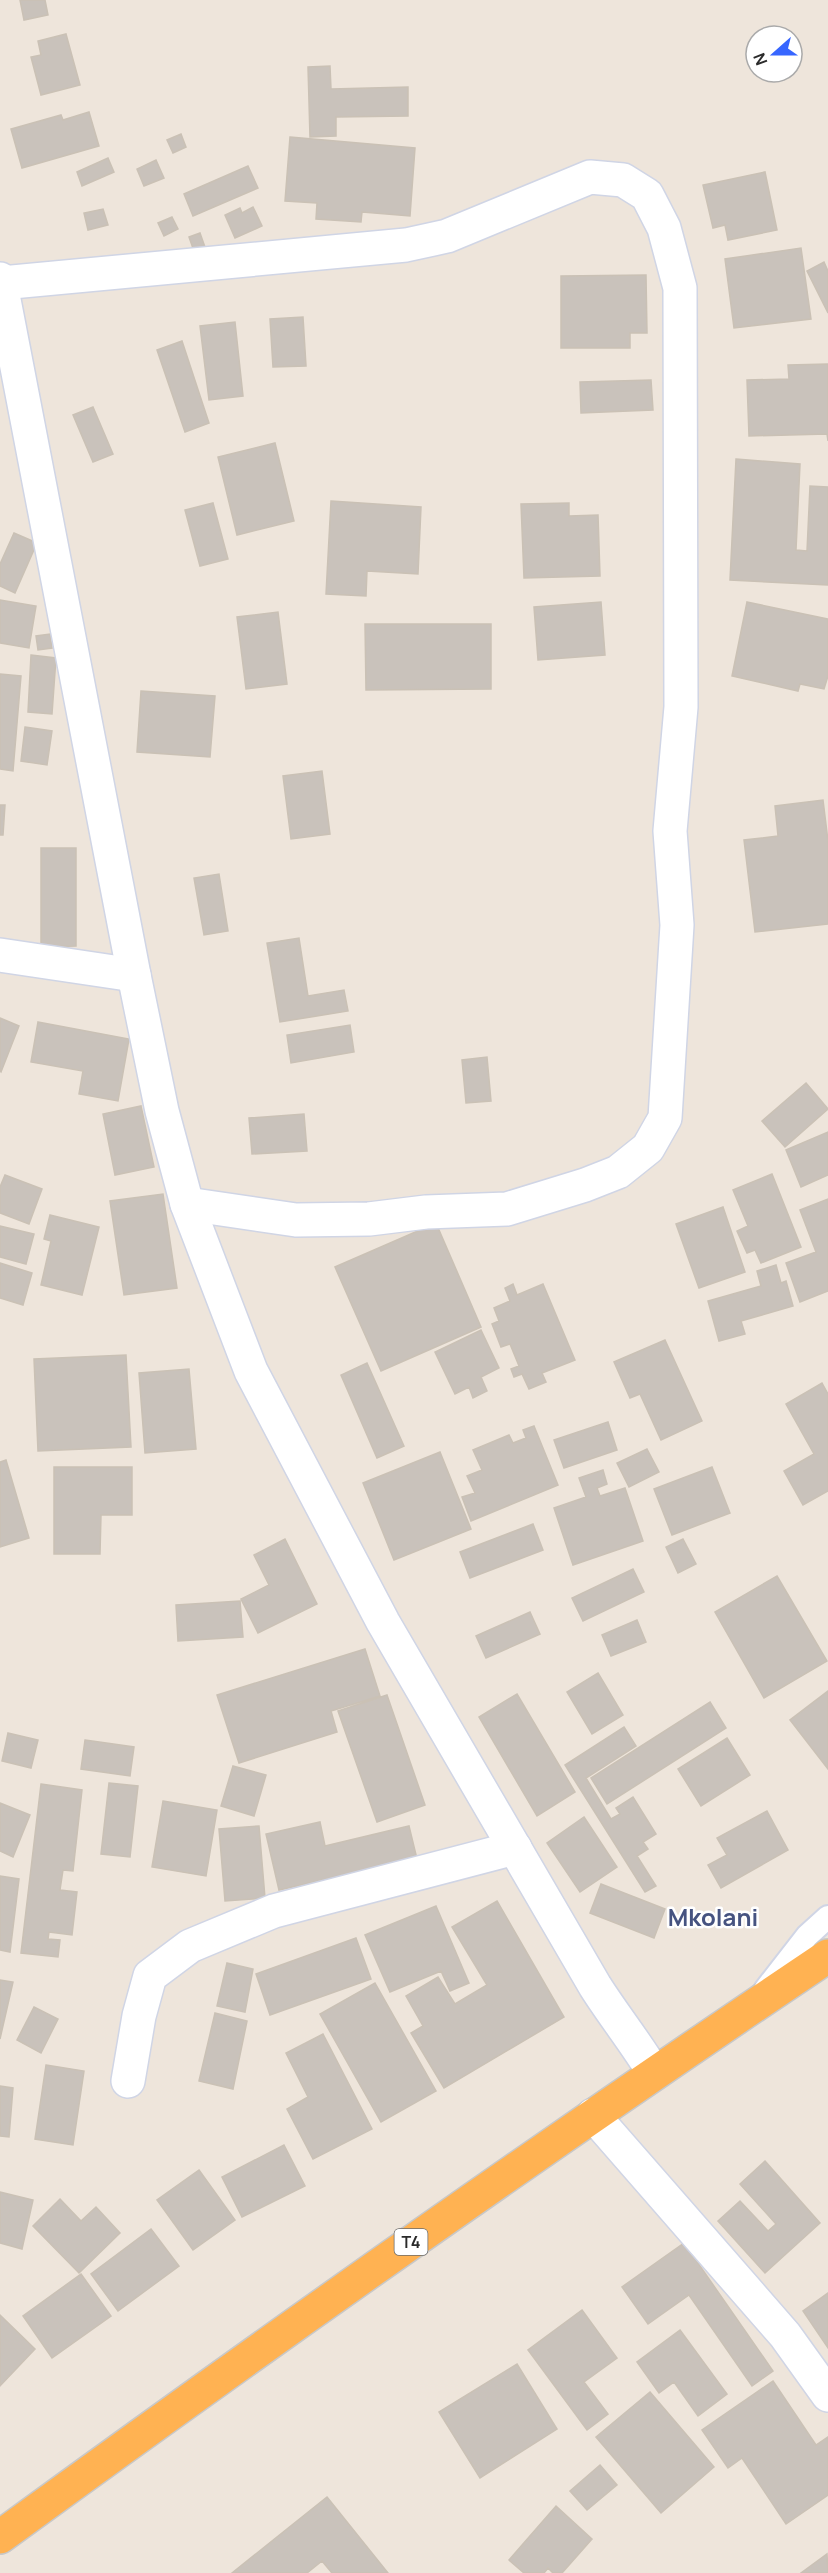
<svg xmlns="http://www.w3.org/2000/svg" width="828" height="2573" font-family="Manrope,sans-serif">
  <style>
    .building { fill: #c9c2bb; stroke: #cac1b5; stroke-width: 1.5 }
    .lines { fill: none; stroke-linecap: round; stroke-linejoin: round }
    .service-casing { stroke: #d0d5e5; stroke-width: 26 }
    .minor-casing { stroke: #d0d5e5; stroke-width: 36 }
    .tertiary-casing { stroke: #d0d5e5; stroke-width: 36 }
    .trunk-casing { stroke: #c8c8c8; stroke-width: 36 }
    .service { stroke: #fff; stroke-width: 22 }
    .minor { stroke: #fff; stroke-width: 33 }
    .tertiary { stroke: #fff; stroke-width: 33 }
    .trunk { stroke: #ffb252; stroke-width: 33 }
    .labels { text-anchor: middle; stroke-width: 5; stroke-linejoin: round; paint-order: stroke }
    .shield { fill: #fff; stroke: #6b6b6b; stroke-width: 1.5 }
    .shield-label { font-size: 16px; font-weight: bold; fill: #2b2b2b }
    .district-label { font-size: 24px; font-weight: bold; fill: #465380; stroke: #fff }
  </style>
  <rect width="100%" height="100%" fill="#eee5db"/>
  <path class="building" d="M20,0H45L48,15L24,20Z
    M66,34L80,85L41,95L31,57L41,55L38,41Z
    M330,66L331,89L408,87V116L336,117V136L310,137L308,67Z
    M89,112L99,146L22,168L11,129L61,115L63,120Z
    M181,134L186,147L173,153L167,140Z
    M290,137L415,148L410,216L362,212L361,222L316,219L317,203L285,201Z
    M108,158L114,172L82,186L77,172Z
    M156,160L164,178L144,186L137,169Z
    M248,166L258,188L193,216L184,194Z
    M765,172L777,230L728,240L725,225L713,228L703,185Z
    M253,207L262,226L235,238L225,215L240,208L242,213Z
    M103,209L108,225L88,230L84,213Z
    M172,217L178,229L164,236L158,223Z
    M200,233L206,250L195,254L189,237Z
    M801,248L811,319L734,328L725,259Z
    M824,262L828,271V313L807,271Z
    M646,275L647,333H630V348H561V276Z
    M303,317L306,366L273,367L270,319Z
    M235,322L243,396L209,400L200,326Z
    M182,341L209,423L185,432L157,350Z
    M828,364V441L827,434L749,436L747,380L789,379L788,365Z
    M651,380L653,410L581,413L580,382Z
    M93,407L113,454L93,462L73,415Z
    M275,443L294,521L237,535L218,457Z
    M736,459L800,464L796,550L807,551L810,486L828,487V585L730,580Z
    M331,501L421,507L418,574L367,571L366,596L326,594Z
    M213,503L228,559L200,566L185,510Z
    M569,503V516L598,515L600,576L524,578L521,504Z
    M14,533L37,543L15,593L0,586V564Z
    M0,600L36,606L29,648L0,643Z
    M601,602L605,655L538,660L534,607Z
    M747,602L828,619V676L824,689L800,684L798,691L732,676Z
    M278,612L287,684L246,689L237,617Z
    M365,624H491V689L366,690Z
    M50,634L52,648L38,650L36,636Z
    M31,655L56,658L52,714L28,712Z
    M0,674L21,676L13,771L0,769Z
    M141,691L215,696L210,757L137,752Z
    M25,727L52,731L47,765L21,761Z
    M322,771L330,834L291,839L283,776Z
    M823,800L828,841V924L755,932L744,840L778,836L775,806Z
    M0,805H5L3,835H0Z
    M41,848H76V946L41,947Z
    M219,874L228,931L204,935L194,878Z
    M299,938L308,996L344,990L348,1011L280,1022L267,943Z
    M0,1018L19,1026L1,1072L0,1071Z
    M38,1022L129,1039L118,1101L79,1094L83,1071L31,1062Z
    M350,1025L354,1052L291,1063L287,1035Z
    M487,1057L491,1101L466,1103L462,1060Z
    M806,1083L828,1109L785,1147L762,1121Z
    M141,1106L154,1167L115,1175L103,1114Z
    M304,1114L307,1151L252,1154L249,1118Z
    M828,1132V1175L801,1187L786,1150Z
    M772,1174L801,1247L761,1263L755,1250L747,1253L737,1231L748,1226L733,1190Z
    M5,1175L42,1189L29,1224L0,1213V1187Z
    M163,1194L177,1288L124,1295L110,1201Z
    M828,1199V1291L800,1302L786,1263L816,1252L800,1210Z
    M723,1207L745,1272L699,1288L676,1224Z
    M50,1215L99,1227L82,1295L41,1285L51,1241L44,1239Z
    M436,1223L481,1327L381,1371L335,1267Z
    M0,1226L34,1234L26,1264L0,1257Z
    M0,1263L32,1273L23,1305L0,1298Z
    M776,1265L781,1283L786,1281L793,1306L741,1321L745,1334L719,1341L708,1301L761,1286L757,1271Z
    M513,1284L517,1295L543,1284L575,1360L542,1373L546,1382L529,1389L522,1374L514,1377L511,1369L519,1366L510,1344L501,1347L492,1324L499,1321L494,1308L510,1301L505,1288Z
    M481,1330L499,1368L481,1377L487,1391L473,1398L469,1387L455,1394L435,1352Z
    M665,1340L702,1421L661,1440L640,1394L630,1398L614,1362Z
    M126,1355L131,1447L38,1451L34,1359Z
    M367,1363L404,1446L377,1458L341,1375Z
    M189,1369L196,1449L145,1453L139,1373Z
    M822,1383L828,1394V1491L803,1505L784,1471L814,1454L786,1404Z
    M608,1422L617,1450L564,1468L554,1440Z
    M534,1426L558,1485L471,1521L462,1497L475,1493L467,1476L482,1470L473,1450L509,1435L513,1443L526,1438L523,1430Z
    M647,1449L659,1472L629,1487L617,1463Z
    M440,1452L471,1529L394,1560L363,1483Z
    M6,1460L29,1538L0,1547V1462Z
    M54,1467H132V1515H101L100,1554H54Z
    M712,1467L730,1513L672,1535L654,1489Z
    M603,1470L607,1484L597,1488L600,1496L625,1488L643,1541L573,1565L554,1508L586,1497L579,1478Z
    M533,1524L543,1550L470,1578L460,1552Z
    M285,1539L317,1604L258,1633L241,1599L269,1585L254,1555Z
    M683,1539L696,1564L678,1573L666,1547Z
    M633,1569L644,1592L583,1621L572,1598Z
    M777,1576L827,1661L764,1698L715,1612Z
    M240,1601L243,1637L178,1641L176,1605Z
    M530,1612L540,1634L486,1658L476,1636Z
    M637,1620L646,1642L611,1656L602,1635Z
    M365,1649L380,1696L331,1711L337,1732L239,1763L217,1695Z
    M598,1673L623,1715L592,1734L567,1692Z
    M828,1691V1769L790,1720Z
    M517,1694L575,1792L537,1816L479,1717Z
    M387,1695L425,1805L377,1822L338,1711Z
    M710,1702L726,1728L607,1804L591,1778Z
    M624,1727L636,1746L586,1778L611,1819L620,1814L616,1808L633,1797L656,1834L643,1842L648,1849L637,1856L656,1886L645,1892L565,1765Z
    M8,1733L38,1740L31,1768L2,1761Z
    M727,1738L750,1775L701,1806L678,1769Z
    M85,1740L134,1747L130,1776L81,1769Z
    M233,1766L266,1775L254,1816L221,1806Z
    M109,1783L138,1786L130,1857L101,1854Z
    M41,1784L82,1790L73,1871L63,1870L60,1890L77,1892L72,1935L49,1932L48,1939L60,1940L58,1957L21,1953Z
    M163,1801L217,1810L206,1876L152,1867Z
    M0,1803L30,1815L13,1857L0,1851Z
    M767,1811L788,1850L721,1888L708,1865L727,1855L717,1838Z
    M584,1817L617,1867L580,1892L547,1843Z
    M320,1822L325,1846L409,1826L417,1859L279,1890L266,1834Z
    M259,1826L265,1898L225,1901L219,1829Z
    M0,1876L19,1879L10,1952L0,1950Z
    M601,1884L665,1909L654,1938L590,1913Z
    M497,1901L564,2017L444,2088L411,2033L423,2026L406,1996L438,1977L455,2004L487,1985L452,1927Z
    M436,1906L469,1983L450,1991L441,1971L390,1992L365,1935Z
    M356,1938L371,1979L270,2015L256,1974Z
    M227,1963L253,1969L245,2012L217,2006Z
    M0,1980L13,1982L0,2039Z
    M375,1983L436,2091L381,2122L320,2014Z
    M34,2007L58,2019L41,2053L17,2040Z
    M215,2013L247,2021L233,2089L199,2081Z
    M323,2034L372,2129L313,2159L287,2109L308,2097L286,2053Z
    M46,2065L84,2071L73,2145L35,2139Z
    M0,2086L13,2088L9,2137L0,2136Z
    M284,2145L305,2186L242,2217L222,2177Z
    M765,2161L820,2223L765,2273L718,2221L740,2201L768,2231L776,2224L740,2184Z
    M199,2170L235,2220L193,2250L157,2200Z
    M0,2192L33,2200L22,2249L0,2243Z
    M60,2199L81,2221L96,2207L120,2233L79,2273L33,2226Z
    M151,2229L179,2266L118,2311L91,2274Z
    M684,2243L773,2371L752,2386L689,2295L648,2324L622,2287Z
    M81,2274L111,2316L52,2358L23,2316Z
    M828,2293V2348L803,2311Z
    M582,2310L617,2358L584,2382L608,2414L587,2430L528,2350Z
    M0,2315L35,2349L0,2386Z
    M680,2330L727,2394L698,2416L674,2382L659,2393L637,2362Z
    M517,2364L557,2429L480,2478L439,2412Z
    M773,2381L816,2445L828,2437V2495L786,2524L742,2458L728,2468L702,2430Z
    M650,2392L714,2467L661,2513L596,2437Z
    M600,2465L617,2485L587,2510L570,2491Z
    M327,2497L388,2573H332L322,2561L307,2573H232Z
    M556,2506L592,2539L562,2573H553L548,2568L544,2573H524L509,2560Z
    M827,2554L828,2573H801Z"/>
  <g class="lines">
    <g class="service-casing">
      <path id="service" d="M765,1990L807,1936L828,1917"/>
    </g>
    <g class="minor-casing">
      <path id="minor" d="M1,283L406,245L447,236L590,177L623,180L647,195L664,228L680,288L681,707L670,831L677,925L665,1118L648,1148L618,1172L585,1185L507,1209L426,1212L369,1219L296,1220L187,1204
        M0,955L134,975
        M128,2081L139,2016L150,1976L190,1946L274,1911L515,1848
        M593,2115L785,2335L828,2395"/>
    </g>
    <g class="tertiary-casing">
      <path id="tertiary" d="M0,279L134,975L162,1111L187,1204L251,1371L383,1622L595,1986C614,2016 636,2043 654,2073"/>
    </g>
    <g class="trunk-casing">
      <path id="trunk" d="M0,2537C273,2338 548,2144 828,1956"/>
    </g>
    <use href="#service" class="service"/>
    <use href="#minor" class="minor"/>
    <use href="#tertiary" class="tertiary"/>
    <use href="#trunk" class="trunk"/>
  </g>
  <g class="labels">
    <rect class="shield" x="394.5" y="2229" width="33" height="26" rx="4.5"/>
    <g class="shield-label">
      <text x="411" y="2248">T4</text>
    </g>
    <g class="district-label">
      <text x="713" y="1926">Mkolani</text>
    </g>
  </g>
  <g transform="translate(774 54) rotate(249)"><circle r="28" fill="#ffffff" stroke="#aaaaaa" stroke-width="1.5"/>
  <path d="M0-4.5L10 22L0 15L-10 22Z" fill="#3766ff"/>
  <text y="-9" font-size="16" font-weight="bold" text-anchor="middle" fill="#2b2b2b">N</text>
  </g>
</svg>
